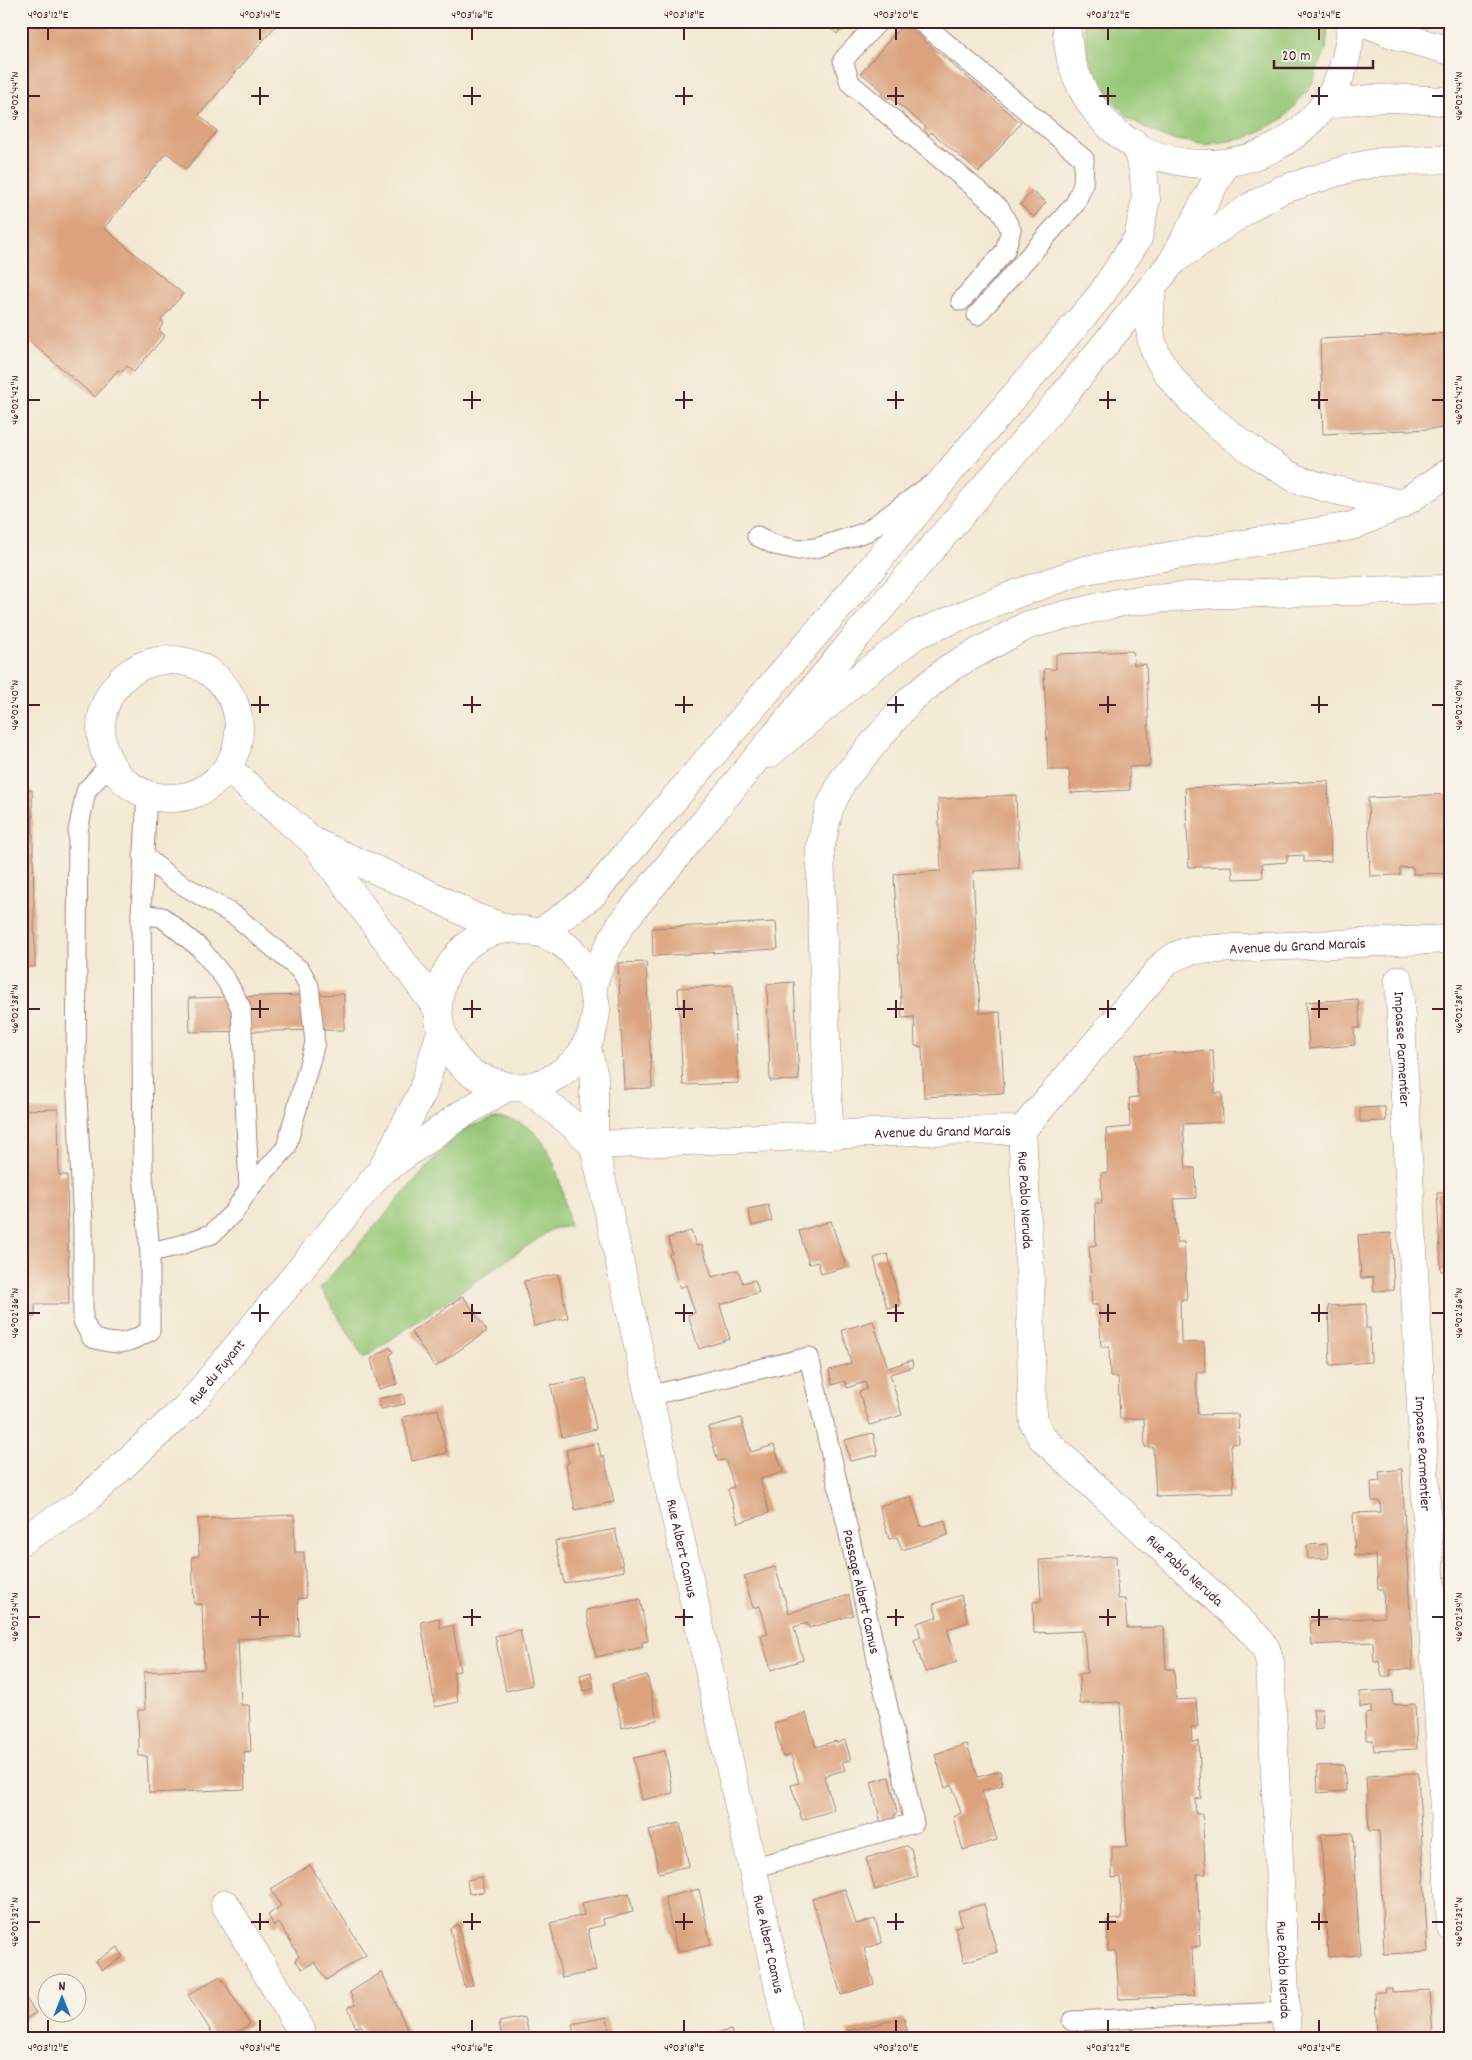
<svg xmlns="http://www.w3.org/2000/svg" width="1472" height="2060" font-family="Dekko,sans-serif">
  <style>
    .green { fill: #96c776; stroke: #707350 }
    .building { fill: #dca37e }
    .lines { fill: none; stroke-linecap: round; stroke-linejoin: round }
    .service-casing { stroke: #9e847e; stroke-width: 21 }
    .pedestrian-casing { stroke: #9e847e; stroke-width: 29 }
    .minor-casing { stroke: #9e847e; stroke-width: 29 }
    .tertiary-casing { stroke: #9e847e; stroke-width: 29 }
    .primary-casing { stroke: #9e847e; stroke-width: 29 }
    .service { stroke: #fff; stroke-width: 19 }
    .pedestrian { stroke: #fff; stroke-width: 28 }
    .minor { stroke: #fff; stroke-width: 28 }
    .tertiary { stroke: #fff; stroke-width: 28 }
    .primary { stroke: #fff; stroke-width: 28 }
    .ticks { fill: none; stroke: #4a1f2b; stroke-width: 2 }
    .labels { text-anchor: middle; stroke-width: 5; stroke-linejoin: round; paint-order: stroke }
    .street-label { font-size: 15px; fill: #4a1f2b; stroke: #f7f3e8 }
    .neatline { fill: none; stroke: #4a1f2b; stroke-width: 2 }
    .ticks-label { font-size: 12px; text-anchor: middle; fill: #4a1f2b }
  </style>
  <rect width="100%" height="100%" fill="#f7f3e8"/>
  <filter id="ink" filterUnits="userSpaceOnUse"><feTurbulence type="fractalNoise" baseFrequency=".02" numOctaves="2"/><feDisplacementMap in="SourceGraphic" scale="10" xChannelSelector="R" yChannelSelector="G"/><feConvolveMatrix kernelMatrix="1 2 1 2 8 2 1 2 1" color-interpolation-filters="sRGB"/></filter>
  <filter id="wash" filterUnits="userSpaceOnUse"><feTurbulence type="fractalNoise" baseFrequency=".0096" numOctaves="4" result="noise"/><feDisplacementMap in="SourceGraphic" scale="20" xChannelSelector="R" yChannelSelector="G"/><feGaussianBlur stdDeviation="1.12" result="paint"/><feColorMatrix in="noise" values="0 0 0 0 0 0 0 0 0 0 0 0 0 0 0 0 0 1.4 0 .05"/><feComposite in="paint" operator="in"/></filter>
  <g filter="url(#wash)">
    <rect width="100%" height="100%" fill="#f3e8d1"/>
    <path class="green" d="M1084,21H1328L1326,50L1310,88L1283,119L1246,138L1206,145L1165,138L1130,119L1103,89L1087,53Z
      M494,1118C554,1118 559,1181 570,1226L552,1229L364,1358L320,1288L460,1130Z"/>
    <g id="blocks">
      <path class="building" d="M21,21H280L199,115L217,131L186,169L167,153L104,228L183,294L161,320L164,323L159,330L165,336L138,367L134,372L127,366L122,372L118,370L95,397L21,334Z
        M823,21H848L837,34Z
        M904,23L1021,123L979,172L931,132L929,135L924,130L926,127L890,97L888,99L882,94L884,92L861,73Z
        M1032,191L1046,202L1034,217L1020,205Z
        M1451,333V428L1323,434L1320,339Z
        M1133,651L1134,665L1146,664L1150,766L1129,767L1130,790L1071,793L1069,770H1048L1044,669H1056V654Z
        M1328,781L1331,861L1304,862V855L1287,856V862L1262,864L1263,878L1233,879L1232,866L1189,867L1185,788Z
        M21,790H32L35,967H21Z
        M1451,794V873L1413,874V867L1400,868V875L1370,876L1368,798Z
        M1016,795L1019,868L973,871L980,1013L1000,1012L1004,1093L924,1097L922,1047L915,1046L914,1017L902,1018L894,874L941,871L938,799Z
        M776,922L778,949L653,956L652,928Z
        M646,962L652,1088L624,1089L618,963Z
        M794,982L799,1080L770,1081L767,984Z
        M733,985L738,1083L683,1085L678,988Z
        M344,994V1030L190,1032L189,998Z
        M1358,999L1360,1028H1354L1355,1045L1309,1049L1306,1002Z
        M1213,1050L1215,1093H1222L1223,1122L1183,1124L1186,1168H1195L1196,1198L1174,1199L1177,1242H1184L1187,1300H1180L1181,1343L1204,1342L1205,1372H1196L1198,1415L1238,1414L1239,1443L1231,1444L1234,1493L1156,1496L1153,1447H1145L1144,1418L1120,1419L1118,1377H1110L1109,1347H1101L1099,1305H1092L1089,1246L1096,1245L1095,1203H1102L1101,1173L1108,1172L1106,1129L1130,1127L1129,1098L1138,1097L1135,1055Z
        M1385,1107L1386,1121L1360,1122V1108Z
        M58,1109L59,1175H67L69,1304H35V1317H21V1110Z
        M1437,1193H1451V1270L1441,1271Z
        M768,1205L772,1221L752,1226L748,1209Z
        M831,1221L846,1267L821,1274L818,1262L809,1264L799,1231Z
        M691,1231L696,1246L702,1245L712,1277L738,1270L743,1283L755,1280L759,1292L720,1305L730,1339L699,1349L688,1315L695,1313L686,1285L680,1288L669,1254L672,1253L668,1238Z
        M1391,1233L1394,1290L1374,1291L1373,1277L1361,1278L1358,1235Z
        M888,1254L900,1306L887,1308L874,1258Z
        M558,1274L568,1318L534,1326L524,1281Z
        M463,1296L487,1331L435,1367L411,1332Z
        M1366,1304V1328H1370L1371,1362L1330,1365L1328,1306Z
        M873,1321L888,1368L912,1360L913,1367L890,1374L902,1415L870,1425L859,1392L867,1389L865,1382L847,1388L845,1381L832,1385L829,1370L851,1363L842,1330Z
        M390,1347L393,1352L390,1355L397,1384L379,1389L371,1359Z
        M1447,1365H1451V1409H1449Z
        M586,1378L596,1429L562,1437L551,1385Z
        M403,1394L405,1404L381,1409L378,1399Z
        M438,1409L447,1453L412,1461L403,1417Z
        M741,1418L751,1452L774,1445L783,1472L760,1479L769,1513L738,1523L728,1489L734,1487L730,1473L725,1460L718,1461L708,1427Z
        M873,1433L878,1455L850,1461L845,1440Z
        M598,1443L601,1456H604L614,1502L575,1510L566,1464L569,1463L566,1450Z
        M1402,1469L1413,1669L1390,1670L1391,1676H1382L1379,1662H1374L1373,1642L1312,1645L1310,1621L1384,1617L1383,1589H1378L1376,1555L1355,1556L1353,1513L1381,1512L1380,1501H1372L1371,1482L1380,1481L1379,1472Z
        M911,1496L921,1527L945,1520L948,1535L902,1550L897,1537L889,1539L879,1506Z
        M294,1515L295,1552H304L306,1598L298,1599L299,1636L238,1639L241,1705H249L251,1751L244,1752L245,1789L149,1793L147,1756H139L138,1710H145L144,1672L204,1669L202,1604H194L192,1557L199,1556L198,1519Z
        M615,1529L624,1571L564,1583L555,1541Z
        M1327,1544L1328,1558L1308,1559L1307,1545Z
        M1116,1556L1118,1599H1125L1127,1628L1164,1627L1166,1669H1174L1176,1700L1196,1699L1198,1727H1191L1192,1742L1199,1741L1201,1798L1195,1799L1196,1814H1202L1206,1874H1197L1200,1946L1192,1947L1194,1996L1119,1999L1116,1951H1108L1107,1920L1122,1919L1120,1877L1112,1878V1847H1127L1120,1702L1080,1704L1079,1674L1087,1673L1084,1631L1034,1633L1033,1602L1041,1601L1039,1560Z
        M775,1567L789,1613L849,1595L853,1615L809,1628L807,1623L794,1627L803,1660L771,1670L761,1636L768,1634L760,1606L753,1608L744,1576Z
        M961,1595L968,1622L947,1629L957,1662L925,1672L914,1640L921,1637L917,1623L937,1617L933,1604Z
        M640,1599L648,1641L642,1642L643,1647L596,1657L586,1610Z
        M439,1618L440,1628L453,1625L460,1671L453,1672L458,1702L435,1707L421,1622Z
        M520,1630L532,1685L506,1691L495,1636Z
        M591,1672L594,1689L583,1691L580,1675Z
        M647,1675L657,1720L622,1728L612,1684Z
        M1392,1690L1393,1705L1415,1704L1417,1749L1374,1751L1373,1740H1366L1365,1714L1371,1713V1706L1360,1707V1692Z
        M1313,1709H1322L1323,1729L1315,1730Z
        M806,1713L816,1747L836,1741L837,1743L845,1740L851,1760L842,1762L845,1770L824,1776L834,1810L802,1820L791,1785L799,1783L791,1755L783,1757L774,1723Z
        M967,1744L978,1777L1000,1771L1003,1785L982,1791L997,1840L963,1850L953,1817L961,1813L952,1785L945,1788L935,1754Z
        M665,1751L673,1793L642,1800L633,1758Z
        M1344,1765L1346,1791L1318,1793L1317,1766Z
        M1418,1773L1428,1952L1384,1954L1379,1831H1369L1366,1776Z
        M889,1777L897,1812L893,1819L881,1823L871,1782Z
        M680,1823L689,1866L659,1873L649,1830Z
        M1353,1833L1360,1955L1328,1957L1321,1834Z
        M906,1846L911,1848L918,1877L875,1890L866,1858Z
        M310,1865L366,1955L326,1980L315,1962L302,1969L295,1960L299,1956L279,1923L274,1926L268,1915L281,1906L271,1889Z
        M481,1877L484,1892L469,1894L467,1880Z
        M699,1889L711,1945L677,1952L665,1897Z
        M845,1889L856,1924L875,1919L882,1943L864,1949L874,1984L841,1995L812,1899Z
        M629,1893L633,1912L603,1919L604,1925L588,1929L596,1971L562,1978L550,1923L584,1915L582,1903Z
        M984,1904L997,1952L964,1962L955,1927L962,1925L958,1911Z
        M458,1924L473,1985L464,1986L450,1929Z
        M118,1947L123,1957L102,1970L96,1961Z
        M382,1972L408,2031L390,2039H367L361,2025L356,2028L348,2007L355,2005L350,1992Z
        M220,1976L250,2024L227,2039H216L188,1995Z
        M1384,1988H1392V1992L1430,1990L1433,2039H1377L1375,1992H1385Z
        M21,1991L36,2013L21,2022Z
        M525,2017L530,2039H502L499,2022Z
        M607,2017L611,2039H575L572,2024Z
        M904,2018L908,2035L914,2034L915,2039H849L847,2031Z
        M731,2030L733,2039H694L693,2038Z"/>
    </g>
  </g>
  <g filter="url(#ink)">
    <use href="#blocks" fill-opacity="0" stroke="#9e847e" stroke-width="1"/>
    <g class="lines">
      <g class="service-casing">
        <g id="service">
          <path d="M879,21L843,60L850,83L1000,209L1011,230L1005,251L961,301"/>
          <path d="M920,21L1084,159L1083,185L1075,204L977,315"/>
          <path d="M757,536L775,545L798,550L816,548L866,532L929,486"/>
          <path d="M111,763L86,791L78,831L76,1073L83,1227V1321L92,1338C119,1346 125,1345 150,1331V1252L143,1174L141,914L147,793"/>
          <path d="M143,855L171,878L237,917L301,971L309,986L315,1043L286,1148L249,1189L234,1212L212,1234L177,1246L150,1252"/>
          <path d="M141,914L162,917L200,948L226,980L241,1008L249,1189"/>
          <path id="s1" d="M649,1396L809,1357L914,1823L752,1868"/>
          <path d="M1072,2021L1285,2012"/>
        </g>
      </g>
      <g class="pedestrian-casing">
        <path id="pedestrian" d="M1263,593L1451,589"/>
      </g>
      <g class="minor-casing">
        <g id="minor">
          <path d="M1152,287C1150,308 1147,332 1155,351C1172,392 1233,439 1269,462C1277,467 1286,474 1295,478C1329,491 1366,496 1402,504"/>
          <circle cx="170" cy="729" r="69"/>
          <path d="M769,754L865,673L917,634L1013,595L1085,570L1352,526L1402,504L1451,471"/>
          <path d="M227,768L315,843L437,1008"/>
          <path d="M316,843L429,894L474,917L509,929"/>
          <path id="s2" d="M1399,980L1427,1523L1451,1927"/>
          <path id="s3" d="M586,1044L594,1076V1145L790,2039"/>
          <path d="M526,1087L572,1124L594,1145"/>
          <path id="s4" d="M1022,1130L1030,1277L1032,1403L1034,1423L1042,1438L1256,1635L1266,1649L1270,1662L1287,2039"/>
          <path d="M829,1135L820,849L829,809L843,780L910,700L949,668L1028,625L1065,615L1122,602L1199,595L1263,593"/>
          <path id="s5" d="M594,1145L920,1131L1022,1130L1165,963L1178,955L1192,950L1451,939"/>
          <path d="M225,1904L301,2030L303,2039"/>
        </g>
      </g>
      <g class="tertiary-casing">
        <g id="tertiary">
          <path d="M541,932L591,896L868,573L951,470L1101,295L1138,238L1146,199L1143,168L1134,143"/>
          <path d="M593,986C581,957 562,934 528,931C522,930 515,928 509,929C453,932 422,997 447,1044C453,1056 463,1068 475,1075C482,1079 492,1081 500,1084C536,1098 582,1067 592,1032C594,1025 596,1016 596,1009C596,1002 592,994 593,987C595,971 613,938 621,924L855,638L1063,396L1173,261L1225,164"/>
          <path d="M387,1168L459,1116L507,1087"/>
          <path id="s6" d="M21,1541L82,1503L190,1404L381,1171L422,1093L441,1032"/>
        </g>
      </g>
      <g class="primary-casing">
        <path id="primary" d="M1066,21C1067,35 1068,49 1072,63C1119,218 1346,187 1351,21
          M1361,21L1398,36L1451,51
          M1325,106C1366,95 1408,98 1451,102
          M1173,261L1250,207L1281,190L1354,167L1381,162L1451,159"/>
      </g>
      <use href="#service" class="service"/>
      <use href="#pedestrian" class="pedestrian"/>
      <use href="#minor" class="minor"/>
      <use href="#tertiary" class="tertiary"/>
      <use href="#primary" class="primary"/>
    </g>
  </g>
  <path class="ticks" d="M48,28V40M260,28V40M472,28V40M684,28V40M896,28V40M1108,28V40M1319,28V40M260,87V105M472,87V105M684,87V105M896,87V105M1108,87V105M1319,87V105M28,96H40M251,96H269M463,96H481M675,96H693M887,96H904M1099,96H1116M1311,96H1328M1432,96H1444M260,391V409M472,391V409M684,391V409M896,391V409M1108,391V409M1319,391V409M28,400H40M251,400H269M463,400H481M675,400H693M887,400H904M1099,400H1116M1311,400H1328M1432,400H1444M260,696V713M472,696V713M684,696V713M896,696V713M1108,696V713M1319,696V713M28,705H40M251,705H269M463,705H481M675,705H693M887,705H904M1099,705H1116M1311,705H1328M1432,705H1444M260,1000V1018M472,1000V1018M684,1000V1018M896,1000V1018M1108,1000V1018M1319,1000V1018M28,1009H40M251,1009H269M463,1009H481M675,1009H693M887,1009H904M1099,1009H1116M1311,1009H1328M1432,1009H1444M260,1304V1322M472,1304V1322M684,1304V1322M896,1304V1322M1108,1304V1322M1319,1304V1322M28,1313H40M251,1313H269M463,1313H481M675,1313H693M887,1313H904M1099,1313H1116M1311,1313H1328M1432,1313H1444M260,1609V1626M472,1609V1626M684,1609V1626M896,1609V1626M1108,1609V1626M1319,1609V1626M28,1617H40M251,1617H269M463,1617H481M675,1617H693M887,1617H904M1099,1617H1116M1311,1617H1328M1432,1617H1444M260,1913V1930M472,1913V1930M684,1913V1930M896,1913V1930M1108,1913V1930M1319,1913V1930M28,1922H40M251,1922H269M463,1922H481M675,1922H693M887,1922H904M1099,1922H1116M1311,1922H1328M1432,1922H1444M48,2020V2032M260,2020V2032M472,2020V2032M684,2020V2032M896,2020V2032M1108,2020V2032M1319,2020V2032"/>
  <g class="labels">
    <g class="street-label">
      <text dy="5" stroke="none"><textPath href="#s5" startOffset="784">Avenue du Grand Marais</textPath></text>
      <text dy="5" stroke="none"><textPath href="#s2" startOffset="69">Impasse Parmentier</textPath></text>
      <text dy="5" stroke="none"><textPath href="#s5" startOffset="349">Avenue du Grand Marais</textPath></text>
      <text dy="5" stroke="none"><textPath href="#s4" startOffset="70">Rue Pablo Neruda</textPath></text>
      <text dy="5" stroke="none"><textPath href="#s6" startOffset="260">Rue du Fuyant</textPath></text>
      <text dy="5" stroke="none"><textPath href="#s2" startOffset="474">Impasse Parmentier</textPath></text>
      <text dy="5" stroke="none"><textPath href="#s3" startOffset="515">Rue Albert Camus</textPath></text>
      <text dy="5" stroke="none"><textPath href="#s4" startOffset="505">Rue Pablo Neruda</textPath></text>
      <text dy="5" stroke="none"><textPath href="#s1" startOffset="405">Passage Albert Camus</textPath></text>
      <text dy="5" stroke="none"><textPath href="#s3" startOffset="920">Rue Albert Camus</textPath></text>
      <text dy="5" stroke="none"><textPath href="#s4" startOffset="940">Rue Pablo Neruda</textPath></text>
    </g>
  </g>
  <rect width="1472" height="2060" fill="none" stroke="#f7f3e8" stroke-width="55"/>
  <g transform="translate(62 1998)"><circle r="24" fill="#f7f3e8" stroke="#b29e9c"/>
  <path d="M0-4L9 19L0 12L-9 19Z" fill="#1f6fb2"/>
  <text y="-8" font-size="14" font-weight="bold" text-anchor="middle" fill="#4a1f2b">N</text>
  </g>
  <path d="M1274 60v8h99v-8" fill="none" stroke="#4a1f2b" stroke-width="2.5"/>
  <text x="1282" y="60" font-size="15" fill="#4a1f2b" stroke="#f7f3e8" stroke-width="4" paint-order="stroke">20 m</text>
  <rect x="28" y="28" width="1416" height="2004" class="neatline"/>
  <g class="ticks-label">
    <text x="48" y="18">4°03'12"E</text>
    <text x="260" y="18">4°03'14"E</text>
    <text x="472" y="18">4°03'16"E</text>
    <text x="684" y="18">4°03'18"E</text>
    <text x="896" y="18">4°03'20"E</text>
    <text x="1108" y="18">4°03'22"E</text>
    <text x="1319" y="18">4°03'24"E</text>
    <text transform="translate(14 96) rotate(-90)" y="4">46°02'44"N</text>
    <text transform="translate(1458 96) rotate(-90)" y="4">46°02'44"N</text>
    <text transform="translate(14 400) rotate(-90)" y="4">46°02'42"N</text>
    <text transform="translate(1458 400) rotate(-90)" y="4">46°02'42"N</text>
    <text transform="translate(14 705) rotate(-90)" y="4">46°02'40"N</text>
    <text transform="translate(1458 705) rotate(-90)" y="4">46°02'40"N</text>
    <text transform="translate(14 1009) rotate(-90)" y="4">46°02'38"N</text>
    <text transform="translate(1458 1009) rotate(-90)" y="4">46°02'38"N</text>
    <text transform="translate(14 1313) rotate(-90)" y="4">46°02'36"N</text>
    <text transform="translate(1458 1313) rotate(-90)" y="4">46°02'36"N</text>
    <text transform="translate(14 1617) rotate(-90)" y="4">46°02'34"N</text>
    <text transform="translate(1458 1617) rotate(-90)" y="4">46°02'34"N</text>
    <text transform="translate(14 1922) rotate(-90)" y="4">46°02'32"N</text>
    <text transform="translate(1458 1922) rotate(-90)" y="4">46°02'32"N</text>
    <text x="48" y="2051">4°03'12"E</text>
    <text x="260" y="2051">4°03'14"E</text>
    <text x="472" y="2051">4°03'16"E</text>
    <text x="684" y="2051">4°03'18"E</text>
    <text x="896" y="2051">4°03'20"E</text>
    <text x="1108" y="2051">4°03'22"E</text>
    <text x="1319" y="2051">4°03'24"E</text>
  </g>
</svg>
